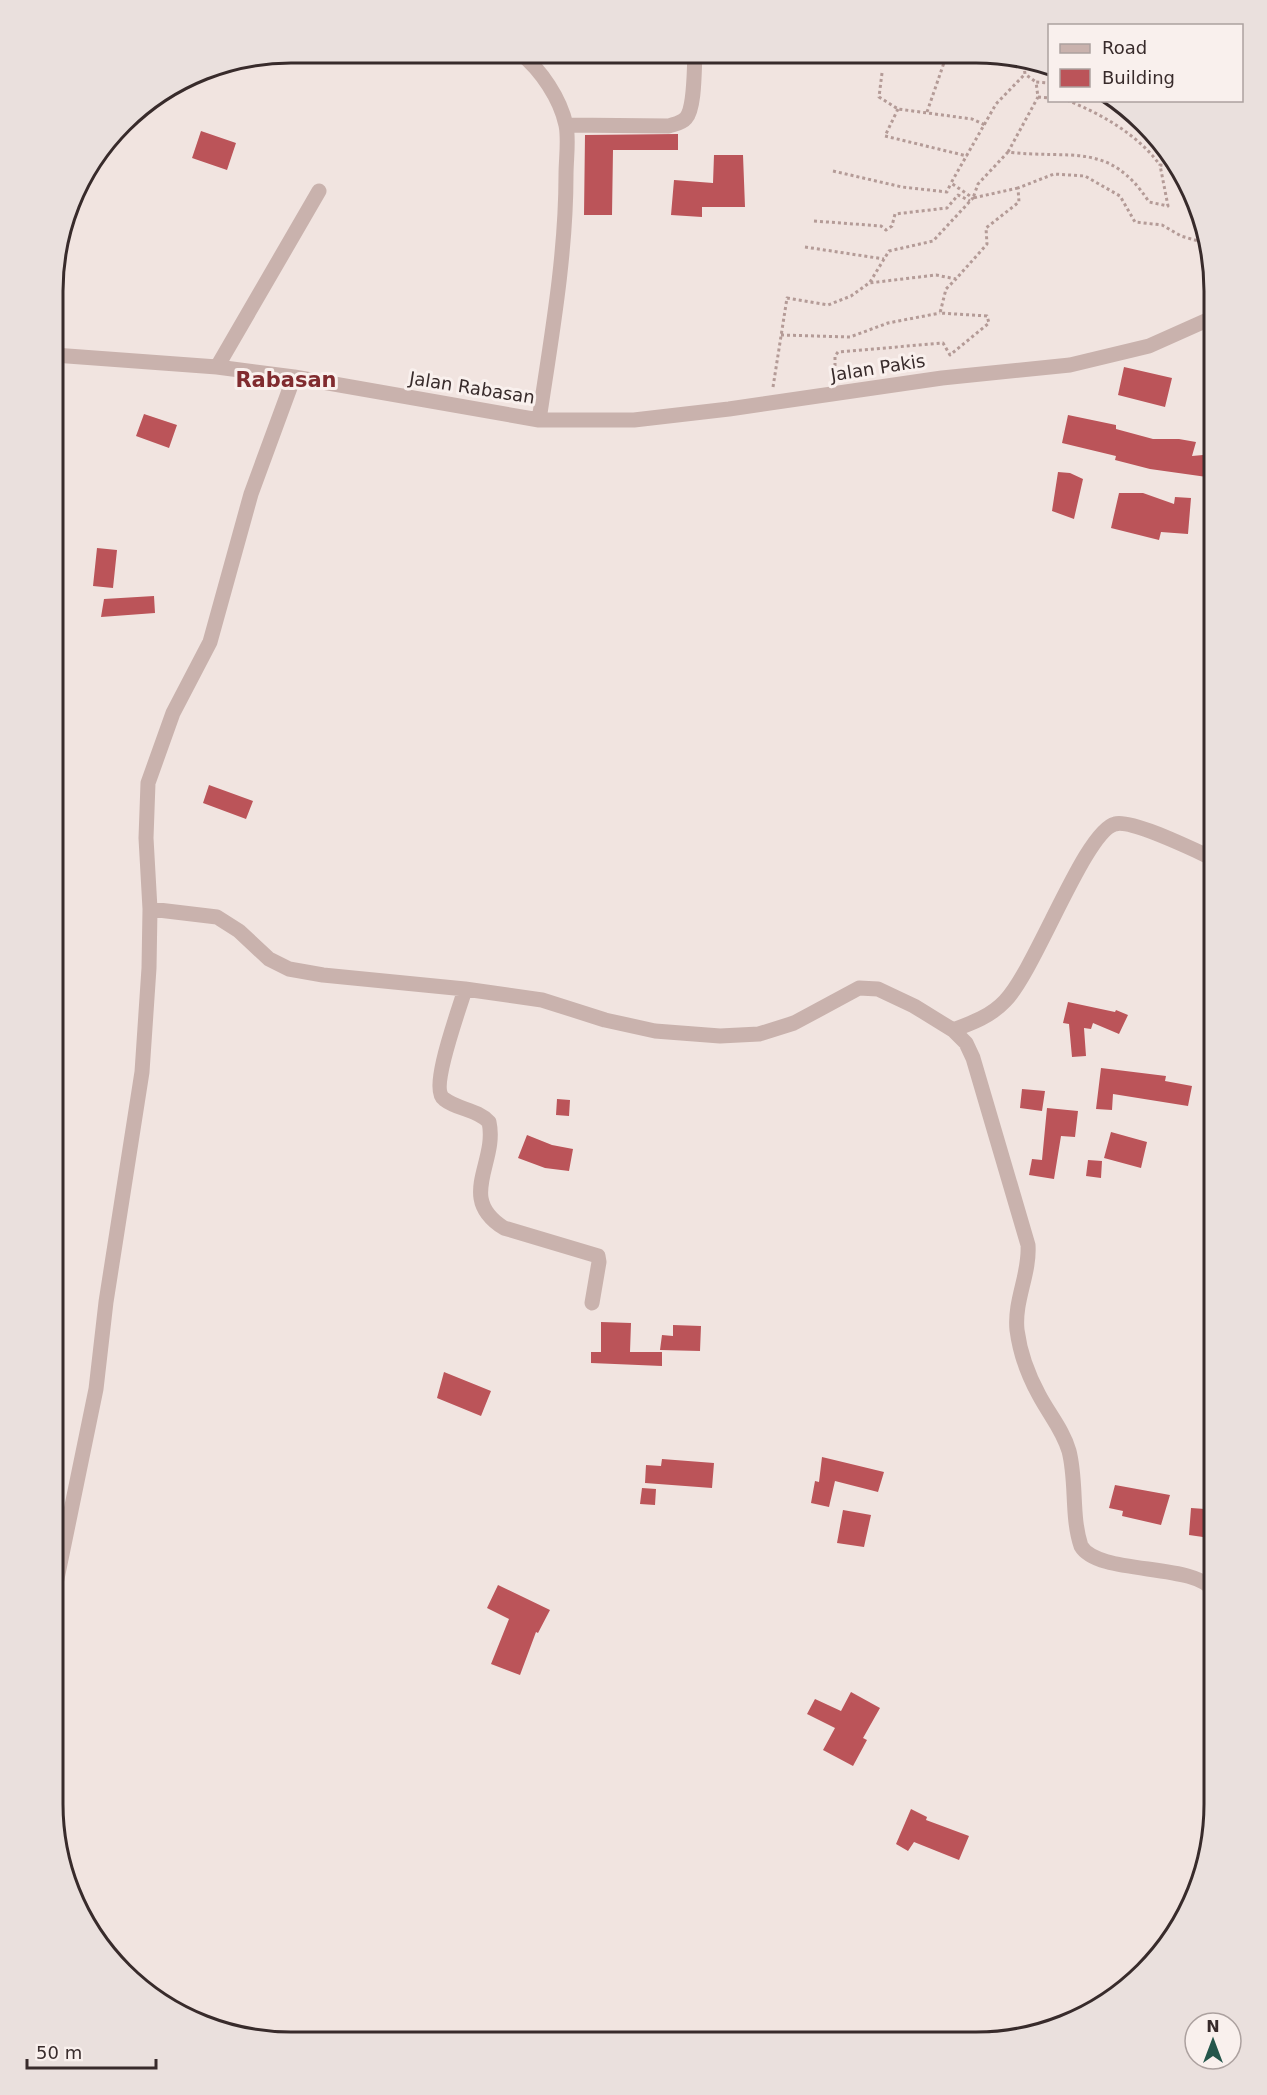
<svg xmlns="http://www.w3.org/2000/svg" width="1267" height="2095" font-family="'DejaVu Sans',sans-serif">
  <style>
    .building { fill: #bb5459 }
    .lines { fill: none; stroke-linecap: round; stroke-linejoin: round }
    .path { stroke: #b49b97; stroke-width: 3; stroke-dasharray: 3 3; stroke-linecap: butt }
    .minor { stroke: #c9b2ad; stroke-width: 15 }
    .labels { text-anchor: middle; stroke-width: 6; stroke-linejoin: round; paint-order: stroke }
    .street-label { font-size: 18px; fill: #382b2b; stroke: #f9f0ed }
    .quarter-label { font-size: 21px; font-weight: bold; fill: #802b2f; stroke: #f9f0ed }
    .rim { fill: none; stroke: #382b2b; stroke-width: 3 }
  </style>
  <rect width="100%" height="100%" fill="#f1e4e0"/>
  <path class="building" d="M201,131L236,143L227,170L192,158Z
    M678,134V150H613L612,215H584L585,135Z
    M714,155H743L745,207H702V217L671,215L674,180L713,183Z
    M1124,367L1172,378L1165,407L1118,395Z
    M144,414L177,425L169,448L136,436Z
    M1068,415L1116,425V429L1153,439H1179L1196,442L1192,456L1214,454V478L1150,469L1115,460L1116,456L1062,443Z
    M1058,472L1070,473L1083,479L1074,519L1052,511Z
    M1119,493H1143L1174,504L1175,497L1191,498L1188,534L1161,532L1159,540L1111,528Z
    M97,548L117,550L113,588L93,586Z
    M154,596L155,613L101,617L104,599Z
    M209,785L253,801L246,819L203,803Z
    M1068,1002L1115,1012L1116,1010L1128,1015L1119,1034L1093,1023L1091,1029L1084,1028L1086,1056L1072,1057L1069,1024L1063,1023Z
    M1101,1068L1166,1076L1165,1081L1192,1086L1188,1106L1113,1094L1112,1110L1096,1109Z
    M1022,1089L1045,1091L1042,1111L1020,1108Z
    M557,1099L570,1100L569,1116L556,1115Z
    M1047,1108L1078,1111L1075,1137L1061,1136L1054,1179L1029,1175L1032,1159L1042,1160Z
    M1111,1132L1147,1142L1141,1168L1104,1158Z
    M527,1135L552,1145L573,1149L569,1171L545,1168L518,1158Z
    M1088,1160L1102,1161L1101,1178L1086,1176Z
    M601,1322L631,1323L630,1352H662V1366L591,1363V1352H601Z
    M673,1325L701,1326L700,1351L660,1350L662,1335L673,1336Z
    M444,1372L491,1391L481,1416L437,1398Z
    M822,1457L884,1472L878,1492L835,1481L829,1507L811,1503L815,1481L819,1482Z
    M662,1459L714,1463L712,1488L645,1483L646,1465L661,1466Z
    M1115,1485L1170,1495L1161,1525L1122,1516L1123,1511L1109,1508Z
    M642,1488L656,1489L655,1505L640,1504Z
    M1191,1508L1205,1509L1203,1537L1189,1535Z
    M843,1510L871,1515L864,1547L837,1543Z
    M498,1585L550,1610L538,1633L536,1632L520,1675L491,1664L509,1619L487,1608Z
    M851,1692L880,1708L863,1738L867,1740L853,1766L823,1750L835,1728L807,1714L815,1699L841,1711Z
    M911,1809L927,1817L926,1820L969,1836L959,1860L914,1842L908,1851L896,1844Z"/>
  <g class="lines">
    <path class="path" d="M1023,59L1025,74L1036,82
      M882,73L879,97L898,109L972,119L985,125
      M1038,97L1050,98
      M1067,100C1103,115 1137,134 1160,165
      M898,109L885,136L967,156
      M927,112L947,54
      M1008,152L1038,97L1036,82L1050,83
      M833,171L902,187L947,192L951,183
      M1018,188L973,198L978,184L1008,152C1070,160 1109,140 1149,202L1168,206L1160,165L1177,166
      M814,221L881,226L886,230L892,226L895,214L947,208L958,195L970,201
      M805,247L884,259
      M870,282L889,251L933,241L973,198L951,183L996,104L1025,74
      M781,335L850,337L888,323L940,313
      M835,378V356L838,352L943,343L950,355L989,323L987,316L940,313L946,289L956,279
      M773,387L787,298L828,305L851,296L869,283L936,275L956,279L987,244L986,228L1019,202L1018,188L1054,174L1085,176L1120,196L1135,222L1162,225L1181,236L1205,243"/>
    <path class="minor" d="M520,53C541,70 560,98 566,125C569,140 566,159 566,175C566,257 551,339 539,420
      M566,125L669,126C675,124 682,123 686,118C695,108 694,68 695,54
      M54,355L217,367L294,377L539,420H634L729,409L942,378L1070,365L1149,346L1214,317
      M217,367L319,191
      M150,909L217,917L239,931L269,959L289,969L323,975L465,989L542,1000L605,1020L655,1031L720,1036L759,1034L794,1023L859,988L878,989L914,1006L953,1030L966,1043L973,1058L1028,1245C1030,1274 1014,1300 1017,1330C1020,1353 1028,1375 1039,1395C1049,1414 1063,1430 1069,1451C1077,1482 1071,1516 1081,1546C1098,1576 1198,1562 1214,1592
      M465,989C460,1008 429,1088 444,1099C458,1110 477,1109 489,1122C498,1163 456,1198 504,1228L598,1256L599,1262L592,1303
      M953,1030C972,1023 991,1016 1005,1001C1036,969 1085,831 1115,824C1132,819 1196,851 1214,859
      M53,1598L96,1389L106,1302L142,1072L149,968L150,909L146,838L148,783L173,713L210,642L251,494L294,377"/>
  </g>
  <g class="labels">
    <g class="street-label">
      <text transform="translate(878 368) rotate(-9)" y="6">Jalan Pakis</text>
      <text transform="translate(472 388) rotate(9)" y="6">Jalan Rabasan</text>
    </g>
    <g class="quarter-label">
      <text x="286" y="387">Rabasan</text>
    </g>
  </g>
  <path d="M0 0H1267V2095H0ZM291 63H976A228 228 0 0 1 1204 291V1804A228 228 0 0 1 976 2032H291A228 228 0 0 1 63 1804V291A228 228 0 0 1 291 63Z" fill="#eae0dd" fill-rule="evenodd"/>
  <path class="rim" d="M291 63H976A228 228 0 0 1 1204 291V1804A228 228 0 0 1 976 2032H291A228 228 0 0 1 63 1804V291A228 228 0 0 1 291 63Z"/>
  <rect x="1048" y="24" width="195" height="78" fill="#f9f0ed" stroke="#aca19f" stroke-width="1.5"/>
  <rect x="1060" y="44" width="30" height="9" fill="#c9b2ad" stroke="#aca19f" stroke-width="1.5"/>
  <text x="1102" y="54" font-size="18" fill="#382b2b">Road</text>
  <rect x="1060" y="69" width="30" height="18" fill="#bb5459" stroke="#aca19f" stroke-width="1.5"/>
  <text x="1102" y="84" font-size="18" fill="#382b2b">Building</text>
  <g transform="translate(1213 2041)"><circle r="28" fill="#f9f0ed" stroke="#aca19f" stroke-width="1.5"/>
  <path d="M0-4.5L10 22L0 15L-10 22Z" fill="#24564b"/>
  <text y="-9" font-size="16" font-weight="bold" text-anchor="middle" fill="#382b2b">N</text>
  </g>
  <path d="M27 2059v9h129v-9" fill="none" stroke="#382b2b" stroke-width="3"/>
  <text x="36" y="2059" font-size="18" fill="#382b2b" stroke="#f9f0ed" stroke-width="4.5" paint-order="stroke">50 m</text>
</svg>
